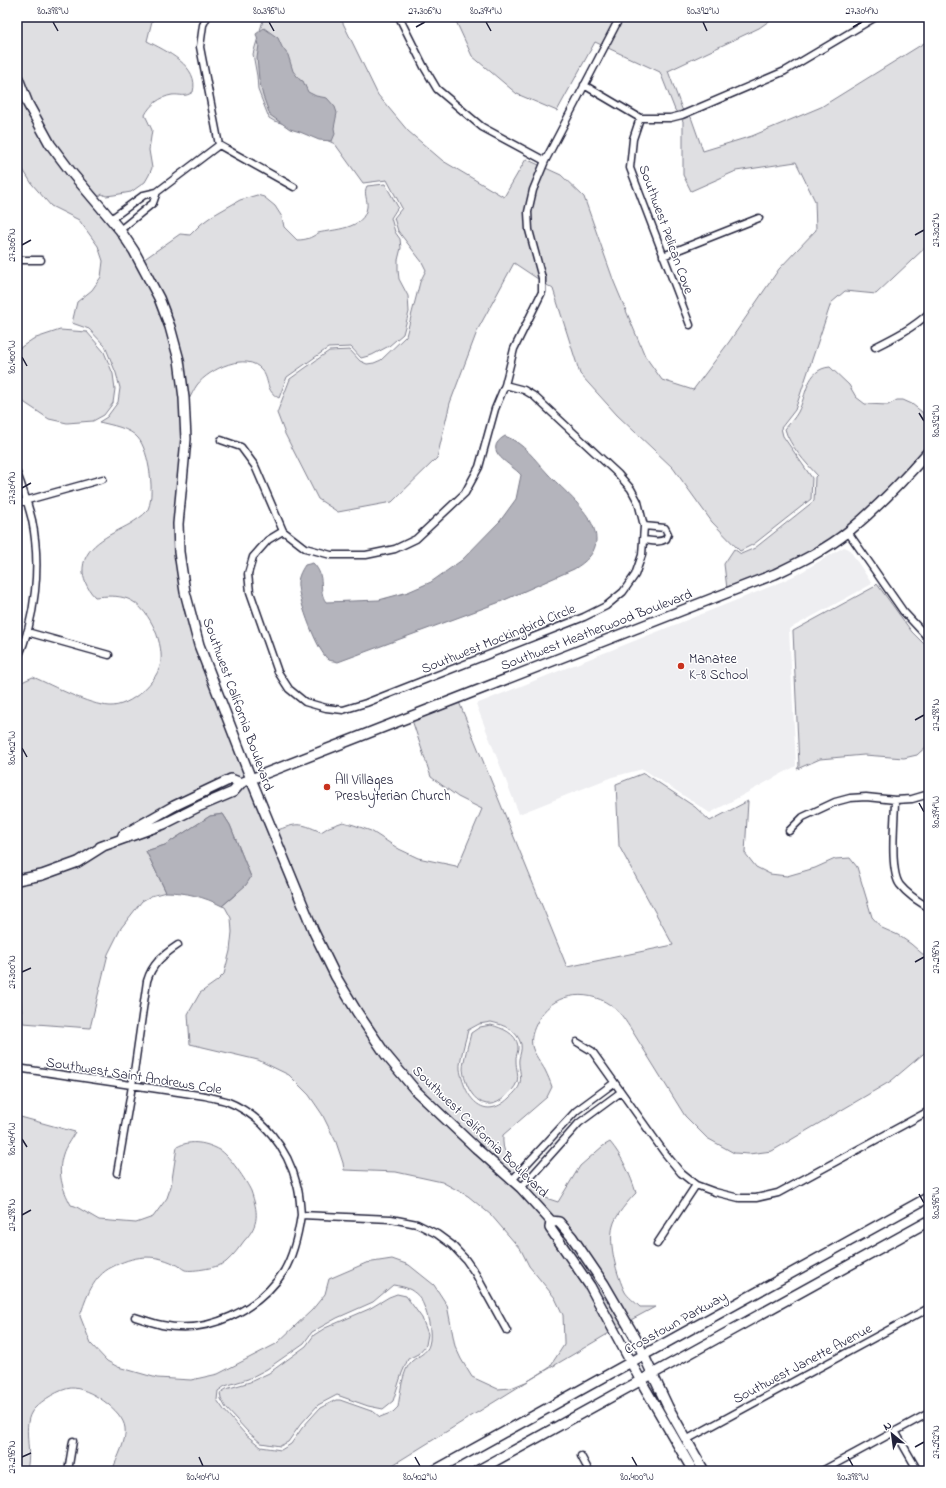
<svg xmlns="http://www.w3.org/2000/svg" width="946" height="1488" font-family="'Indie Flower',sans-serif">
  <style>
    .built { fill: #eeeef1 }
    .green { fill: #dfdfe2; stroke: #80808e; fill-rule: evenodd }
    .water { fill: #b4b4bc; stroke: #7a7a88 }
    .lines { fill: none; stroke-linecap: round; stroke-linejoin: round }
    .street-casing { stroke: #22223b; stroke-width: 9 }
    .secondary-casing { stroke: #22223b; stroke-width: 12 }
    .street { stroke: #fff; stroke-width: 6 }
    .secondary { stroke: #fff; stroke-width: 9 }
    .ticks { fill: none; stroke: #22223b; stroke-width: 1.5 }
    .poi-dot { fill: #c8321e; stroke: #fff; stroke-width: 1.5 }
    .labels { text-anchor: middle; stroke-width: 3; stroke-linejoin: round; paint-order: stroke }
    .street-label { font-size: 14px; fill: #22223b; stroke: #fff }
    .poi-label { font-size: 14px; fill: #22223b; stroke: #fff; text-anchor: start }
    .neatline { fill: none; stroke: #22223b; stroke-width: 1.5 }
    .ticks-label { font-size: 10px; text-anchor: middle; fill: #22223b }
  </style>
  <rect width="100%" height="100%" fill="#fff"/>
  <filter id="ink" filterUnits="userSpaceOnUse"><feTurbulence type="fractalNoise" baseFrequency=".025" numOctaves="2"/><feDisplacementMap in="SourceGraphic" scale="8" xChannelSelector="R" yChannelSelector="G"/><feConvolveMatrix kernelMatrix="1 2 1 2 8 2 1 2 1" color-interpolation-filters="sRGB"/></filter>
  <g filter="url(#ink)">
    <path class="built" d="M844,547L849,549L872,584L789,629L796,766L710,813L643,769L612,777L519,814L476,704L772,586L798,574Z"/>
    <path class="green" d="M17,17H153L147,41C166,51 200,66 193,92C184,98 181,94 172,95C160,97 150,105 145,115L152,130L149,150L152,168L149,175L145,182L131,192L114,195L106,196L102,194L97,198L52,142L40,122L24,85L17,65Z
      M264,17H340L378,95L408,131L443,161L504,197L526,159L561,175L584,197L614,282L645,356L662,380L693,390L729,342L779,269L816,230L815,201L796,162L736,171L691,191L683,175V121L675,110L660,72L595,42L557,111L517,94L472,56L454,17H775L759,28L668,71L682,109L691,117L703,151L752,136L821,107L929,40V244L876,294L845,291L831,303L795,410L781,428L783,436L812,478L811,499L754,544L740,551L712,522L673,468L617,415L580,374L553,289L514,263L478,329L450,403L437,458L392,502L338,512L318,499L285,434L277,413L290,379L329,351L350,350L360,361L367,364L374,363L381,360L406,336L420,282L426,270L422,262L398,231L394,218L402,208L387,180L363,183L335,144L303,129L274,121L269,118L258,90L257,76L253,54Z
      M17,86L25,106L131,253L156,299L167,328L175,361L181,398L182,439V595L184,611L247,777L155,817L159,823L249,783L285,874L383,1057L519,1190L547,1222L587,1288L611,1332L528,1381L383,1471H112C117,1458 127,1440 125,1428C123,1410 88,1387 71,1388C60,1389 42,1400 34,1409C20,1424 34,1454 26,1471H17V1376L19,1359L17,1350V1116L75,1132C71,1139 65,1147 63,1154C57,1173 62,1188 71,1205L75,1206L99,1220L136,1223L153,1217L167,1198L171,1186L177,1147C191,1139 207,1143 220,1150C229,1155 247,1182 251,1191C258,1212 260,1224 244,1241C239,1248 233,1256 226,1262C221,1267 192,1272 185,1270C182,1269 179,1265 175,1264C153,1253 133,1256 112,1267C93,1276 86,1298 80,1316L91,1344L107,1361L118,1367L157,1378L191,1380L218,1374L276,1344L312,1310L325,1294L329,1279L366,1263L392,1259L409,1265L434,1285L447,1305L455,1346L461,1359L472,1377L498,1389L511,1388L528,1381L549,1368L564,1345V1342L563,1315L555,1298L529,1266L521,1250L491,1215L468,1196L442,1182L396,1172L344,1170L343,1163L336,1142L322,1114L309,1095L289,1075L258,1060L190,1044L188,1014L200,993L217,981L224,974L230,951L232,932L231,918L225,907L222,906L234,896L251,877L230,825L223,814L210,816L165,845L146,851L166,892L151,896L142,901L121,928L108,954L90,1028L23,1023L17,964V806L21,756L20,748L17,745V688L24,681L33,677C54,686 88,705 110,706C130,707 159,681 161,661C163,640 148,607 128,599C117,595 107,596 95,597C89,591 84,582 83,573C81,546 110,535 130,524C136,520 143,516 147,511C156,497 149,450 138,438C130,428 111,425 99,422L107,417L118,402L120,388L116,373L105,346L89,329L72,323L77,302L92,290L101,277L103,261L98,246L79,220L51,206L32,184L17,160ZM393,1285C399,1286 406,1287 411,1290C414,1292 418,1295 420,1298C427,1309 433,1333 429,1345C427,1353 418,1356 412,1361C402,1369 400,1396 398,1407L393,1412L380,1417L374,1412L340,1400H336L320,1408L302,1428L291,1444L281,1450L261,1447L245,1434L224,1410L217,1400L218,1391L225,1386L248,1379L267,1369L304,1343L312,1332L337,1318L373,1302Z
      M385,184L398,207L391,218L395,232L400,239L401,248L398,260V270L399,279L408,296L409,312L403,334L389,346L372,355L361,358L351,347L328,348L287,377L279,398C265,391 270,380 262,370C247,351 209,369 197,385C194,389 191,396 188,401L182,360L143,260L180,234L190,235L201,224L212,216L240,200L257,195L264,197L275,206L282,217L284,227L297,240C306,240 311,238 318,233C334,229 364,230 367,207C368,200 363,193 367,186Z
      M60,330L87,332L104,352L113,374L115,389L113,403L104,415L93,421L67,423L49,419L25,403L17,394V350L33,339Z
      M830,367L849,385L856,397L865,404L888,405L897,400H903L912,404L922,412L929,423V445C901,482 855,526 815,549C787,565 757,577 727,589L724,564L734,549L741,554L755,548L814,501L815,477L817,475C806,463 789,445 785,429C789,424 795,418 798,412C807,395 806,369 830,367Z
      M877,584L912,632L929,649V744L917,755L904,758L864,755L820,759L797,769L799,766L793,631L874,587Z
      M459,702L567,967L673,945L619,846L616,784L644,773L695,807L710,821L748,801L745,853L756,867L770,874L787,876L815,868L835,859L850,858L857,867L872,917L882,928L898,935L911,944L926,957L929,964V1049L891,1081L772,1151L749,1154L734,1153L707,1138L685,1116L631,1029C626,1022 622,1014 614,1008C592,989 556,991 540,1017C535,1026 530,1035 532,1046C534,1054 541,1063 545,1070C548,1076 550,1081 552,1087L547,1097L503,1135C502,1153 507,1156 518,1168L512,1175C491,1156 471,1137 450,1118C439,1108 428,1099 419,1089C350,1017 313,922 275,831C297,823 299,822 321,832L329,827L343,822L354,825L371,831L399,849L418,858L456,866L457,868L482,809L458,797L431,777L412,720ZM491,1022C504,1025 517,1030 521,1044C522,1050 520,1054 519,1059C518,1067 522,1074 520,1083C519,1089 513,1094 509,1098C483,1123 464,1096 460,1069C459,1061 466,1039 468,1030L479,1024Z
      M491,1025C502,1028 516,1033 518,1046C519,1051 515,1056 516,1061C516,1069 519,1074 517,1082C515,1088 510,1092 506,1096C483,1118 465,1091 463,1069C463,1061 469,1042 471,1033L480,1027Z
      M610,1142C622,1156 631,1176 636,1193C629,1200 615,1216 613,1226C608,1243 617,1276 625,1292C628,1297 635,1302 640,1307H655L629,1321L552,1217L526,1188L531,1182L546,1198L558,1202L580,1166L603,1146Z
      M554,1225C570,1229 613,1308 624,1325L617,1329L554,1227Z
      M397,1294L406,1296L422,1318L428,1334L426,1345L418,1354L408,1359L402,1373L393,1401L383,1409L368,1406L337,1395L318,1405L300,1425L288,1442L280,1446L261,1443L247,1431L226,1408L221,1399L220,1393L226,1389L250,1382L269,1373L306,1346L314,1335L325,1328L369,1309L389,1297Z"/>
    <path class="water" d="M264,28L278,38L282,47L288,55L293,71L300,80L303,81L308,92L316,96L327,98L335,107L337,113L334,128L335,134L332,141L319,140L300,132L290,129L270,115L263,96L259,79L257,58L259,45L256,34Z
      M505,436C524,443 535,460 548,474C573,500 626,539 574,569L500,602L338,662C335,661 331,661 329,660C317,652 299,600 298,586C297,579 301,571 305,565L313,563C327,577 317,590 326,602L379,600L408,592L431,582L462,560L500,521L516,499L521,475C512,464 480,451 505,436Z
      M223,814L230,825L251,877L246,885L222,906C205,897 185,892 166,892L146,851L165,845L210,816Z"/>
    <g class="lines">
      <g class="street-casing">
        <path id="street" d="M207,17L203,25L200,47L219,145
          M399,17L424,67L437,89L482,127L545,161
          M584,85L640,118H670L682,115L785,71L876,17
          M640,118L633,139L630,168L690,325
          M219,145L294,187
          M111,219L144,195L157,192L219,145
          M120,230L153,203L157,192
          M663,256L759,218
          M17,260H41
          M875,347C895,337 913,328 929,313
          M221,440L241,447L255,466L283,531L305,548L331,555H366L395,549L416,539L465,493L479,467L495,409L505,385L514,349L542,292V278L529,230L528,212L533,190L545,161L620,17
          M17,473C23,489 28,504 32,520C41,564 36,619 17,660
          M17,503L103,479
          M283,531L268,540L253,557L248,574L250,592L278,672L289,689L305,702L326,708L343,710L366,703L584,617L606,606L623,592L635,575L642,555L644,526L638,502L631,489L618,474L534,396L524,390L505,385
          M848,532L903,611L929,639
          M644,540C652,541 659,543 666,539L668,534L665,528L644,526
          M27,632L109,655
          M895,800C895,819 889,871 900,885C908,895 918,901 929,908
          M789,831L803,817L835,802L850,798L866,797L895,800L912,799L929,794
          M577,1042L592,1051L664,1152L681,1173L696,1185L715,1192L739,1198H756L778,1193L929,1111
          M17,1068L205,1096C212,1098 219,1099 226,1101C262,1115 288,1148 297,1185C300,1195 300,1205 301,1215L391,1219L417,1224L437,1234L452,1245L466,1260L475,1273L507,1331
          M117,1173L132,1086L147,981C152,964 163,955 178,945
          M512,1180L576,1111L614,1083
          M521,1188L579,1123L621,1092
          M657,1244L696,1185
          M135,1317C144,1320 153,1323 162,1325C208,1335 259,1310 284,1271C294,1254 298,1235 301,1215
          M895,1431L918,1471
          M686,1440L929,1308
          M581,1456L589,1471
          M68,1471L73,1441
          M822,1471L929,1413"/>
      </g>
      <g class="secondary-casing">
        <path id="secondary" d="M17,76L28,104L50,144L71,172L120,230L134,251L159,298L170,327L179,360L184,398L186,439L178,524L179,552L185,592L199,645L251,779L314,932L336,977L357,1012L386,1055L416,1091L476,1148L521,1188L551,1221L559,1222L572,1237L604,1284L636,1339L668,1407L704,1471
          M123,835L174,806L231,779L241,783
          M100,847L164,824L200,806L233,792L241,783L251,779L775,574C800,562 827,549 849,531C878,507 904,480 929,451
          M17,880L42,875L78,862L105,845
          M551,1221L550,1228L590,1286L641,1381L693,1471
          M434,1471L929,1197
          M477,1471L929,1221"/>
      </g>
      <use href="#street" class="street"/>
      <use href="#secondary" class="secondary"/>
    </g>
  </g>
  <path class="ticks" d="M53,22L58,31M269,22L274,31M486,22L491,31M703,22L707,31M416,27L425,22M853,27L862,22M915,235L924,230M22,245L31,240M22,357L27,366M919,413L924,421M22,488L31,483M915,720L924,715M22,748L27,757M919,803L924,812M915,962L924,957M22,972L31,968M22,1139L27,1147M919,1194L924,1203M22,1215L31,1210M915,1447L924,1442M22,1457L31,1453M199,1457L203,1466M415,1457L420,1466M632,1457L637,1466M848,1457L853,1466"/>
  <g class="poi-dot">
    <circle cx="681" cy="666" r="4"/>
    <circle cx="327" cy="787" r="4"/>
  </g>
  <g class="labels">
    <g class="street-label">
      <text transform="translate(667 229) rotate(70)" y="5">Southwest Pelican Cove</text>
      <text transform="translate(596 629) rotate(-21)" y="5">Southwest Heatherwood Boulevard</text>
      <text transform="translate(498 638) rotate(-22)" y="5">Southwest Mockingbird Circle</text>
      <text transform="translate(239 704) rotate(70)" y="5">Southwest California Boulevard</text>
      <text transform="translate(134 1075) rotate(9)" y="5">Southwest Saint Andrews Cole</text>
      <text transform="translate(481 1131) rotate(44)" y="5">Southwest California Boulevard</text>
      <text transform="translate(675 1322) rotate(-29)" y="5">Crosstown Parkway</text>
      <text transform="translate(802 1363) rotate(-28)" y="5">Southwest Janette Avenue</text>
    </g>
    <g class="poi-label">
      <text x="689" y="663">Manatee<tspan x="689" dy="16">K-8 School</tspan></text>
      <text x="335" y="784">All Villages<tspan x="335" dy="16">Presbyterian Church</tspan></text>
    </g>
  </g>
  <rect width="946" height="1488" fill="none" stroke="#fff" stroke-width="44"/>
  <g transform="translate(892 1434) rotate(331)" stroke="#ffffff" stroke-width="3" paint-order="stroke">
  <path d="M0-3L7 15L0 10L-7 15Z" fill="#22223b"/>
  <text y="-6" font-size="11" font-weight="bold" text-anchor="middle" fill="#22223b">N</text>
  </g>
  <rect x="22" y="22" width="902" height="1444" class="neatline"/>
  <g class="ticks-label">
    <text x="53" y="14">80.398°W</text>
    <text x="269" y="14">80.396°W</text>
    <text x="425" y="14">27.306°N</text>
    <text x="486" y="14">80.394°W</text>
    <text x="703" y="14">80.392°W</text>
    <text x="862" y="14">27.304°N</text>
    <text transform="translate(935 230) rotate(-90)" y="4">27.302°N</text>
    <text transform="translate(11 245) rotate(-90)" y="4">27.306°N</text>
    <text transform="translate(11 357) rotate(-90)" y="4">80.400°W</text>
    <text transform="translate(935 421) rotate(-90)" y="4">80.392°W</text>
    <text transform="translate(11 488) rotate(-90)" y="4">27.304°N</text>
    <text transform="translate(935 715) rotate(-90)" y="4">27.298°N</text>
    <text transform="translate(11 748) rotate(-90)" y="4">80.402°W</text>
    <text transform="translate(935 812) rotate(-90)" y="4">80.394°W</text>
    <text transform="translate(935 957) rotate(-90)" y="4">27.296°N</text>
    <text transform="translate(11 972) rotate(-90)" y="4">27.300°N</text>
    <text transform="translate(11 1139) rotate(-90)" y="4">80.404°W</text>
    <text transform="translate(935 1203) rotate(-90)" y="4">80.396°W</text>
    <text transform="translate(11 1215) rotate(-90)" y="4">27.298°N</text>
    <text transform="translate(935 1442) rotate(-90)" y="4">27.292°N</text>
    <text transform="translate(11 1457) rotate(-90)" y="4">27.296°N</text>
    <text x="203" y="1480">80.404°W</text>
    <text x="420" y="1480">80.402°W</text>
    <text x="637" y="1480">80.400°W</text>
    <text x="853" y="1480">80.398°W</text>
  </g>
</svg>
